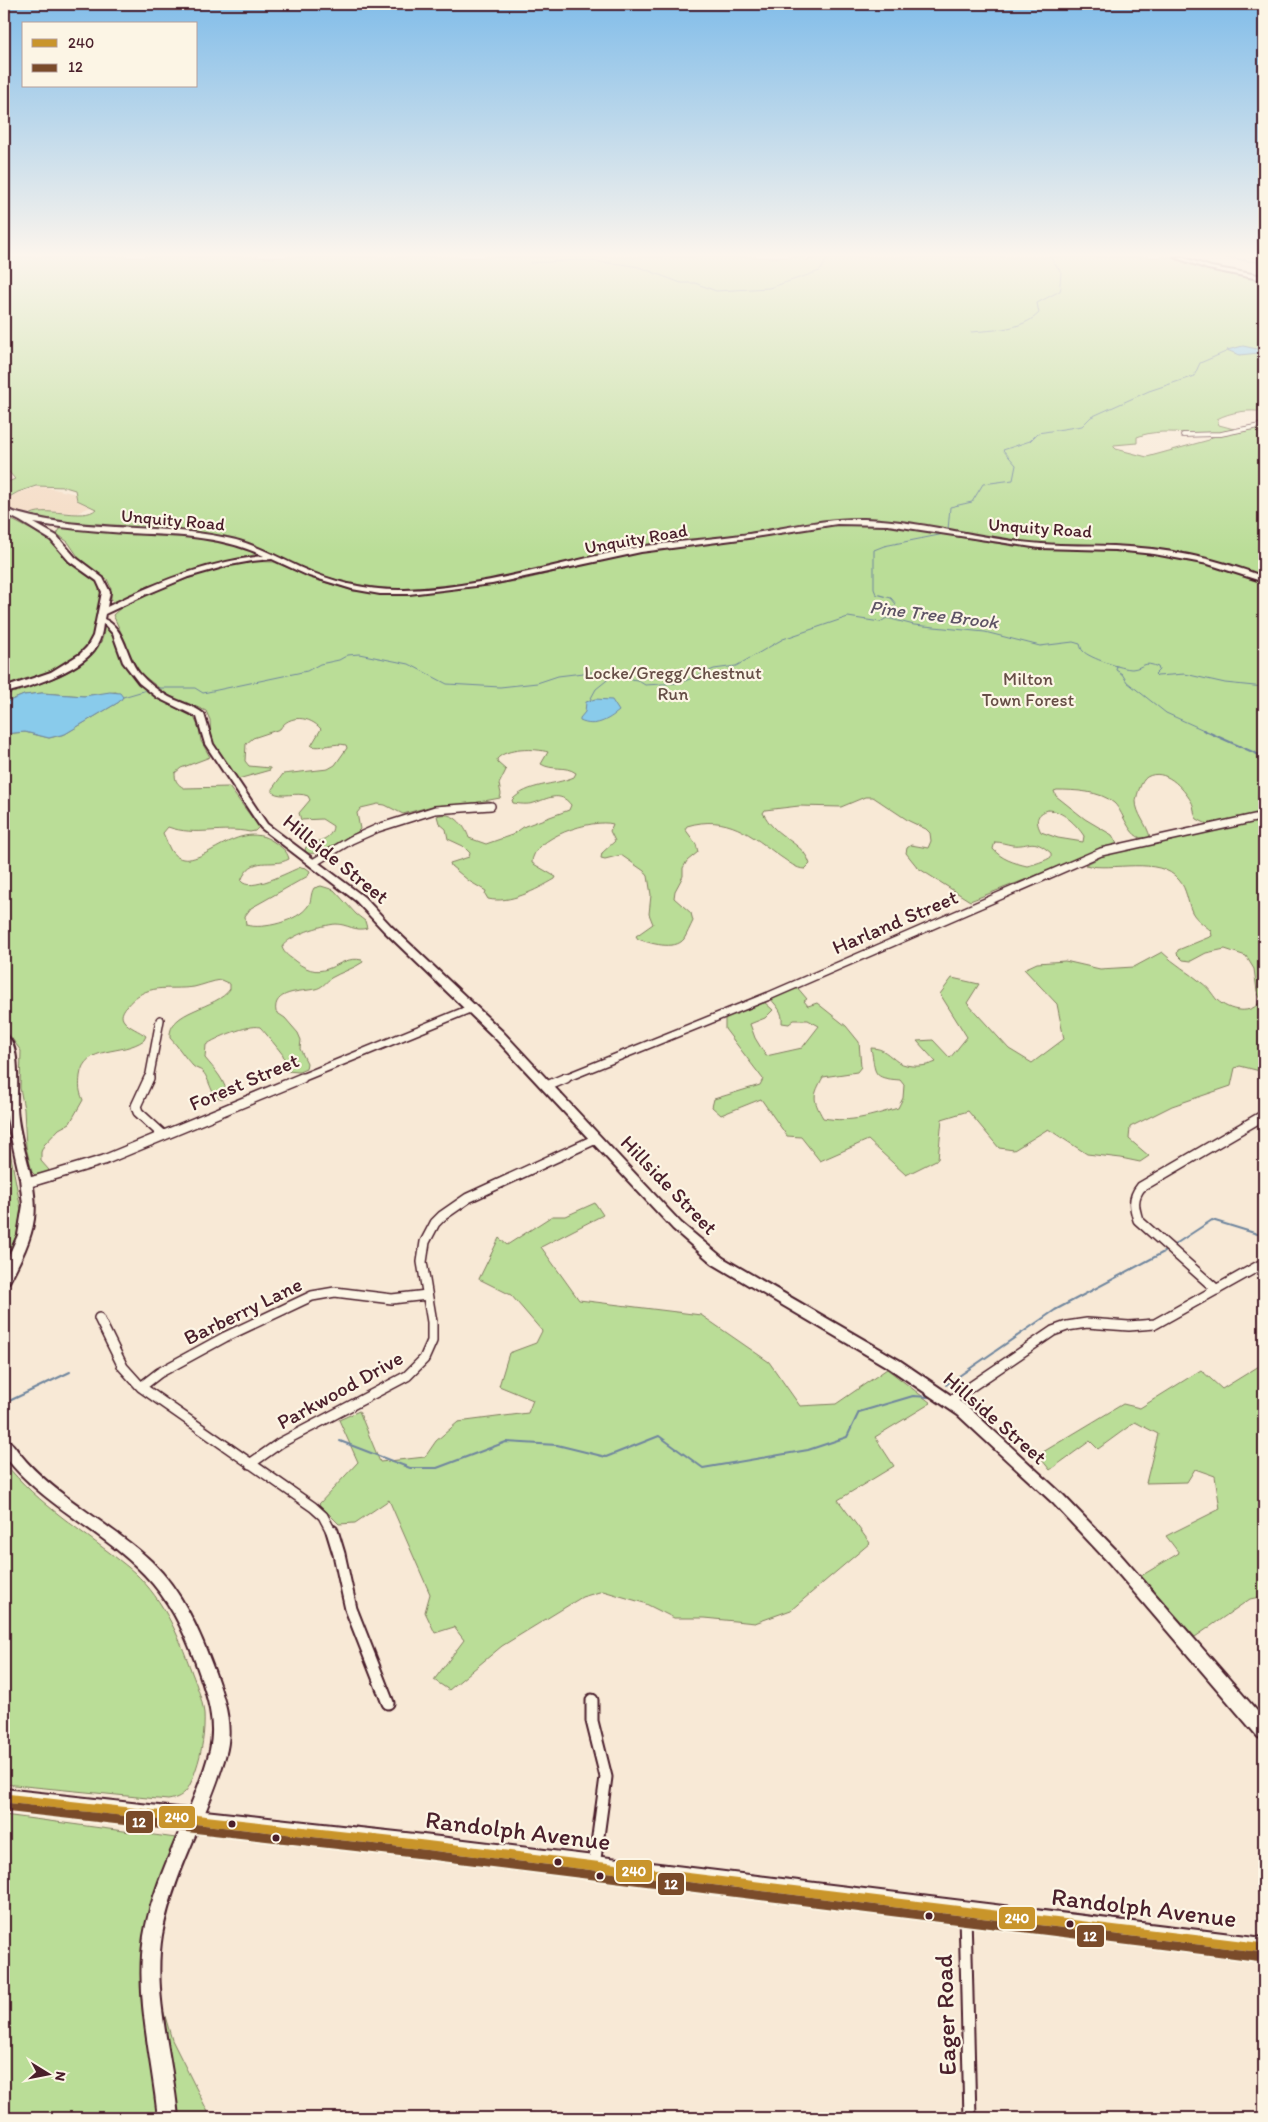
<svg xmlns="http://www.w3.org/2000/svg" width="1268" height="2122" font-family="Itim,sans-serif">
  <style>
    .built { fill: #f4dbc4 }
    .green { fill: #badd97; stroke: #827e61; fill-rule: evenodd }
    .water { fill: #89cbeb; stroke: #70869e }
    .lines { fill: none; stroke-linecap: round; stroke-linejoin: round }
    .stream-far1 { stroke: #70869e; stroke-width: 1 }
    .stream { stroke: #70869e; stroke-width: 2 }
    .street-far3-casing { stroke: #4a1f2b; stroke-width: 5.5 }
    .street-far2-casing { stroke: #4a1f2b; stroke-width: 10 }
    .street-far1-casing { stroke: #4a1f2b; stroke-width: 12 }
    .street-casing { stroke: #4a1f2b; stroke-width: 15 }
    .secondary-casing { stroke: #4a1f2b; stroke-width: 4 }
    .primary-casing { stroke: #4a1f2b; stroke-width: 4 }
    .street-far3 { stroke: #fcf5e5; stroke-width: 4 }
    .street-far2 { stroke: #fcf5e5; stroke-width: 7 }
    .street-far1 { stroke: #fcf5e5; stroke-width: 9 }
    .street { stroke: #fcf5e5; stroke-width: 11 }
    .secondary { fill: #fcf5e5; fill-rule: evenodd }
    .primary { fill: #fcf5e5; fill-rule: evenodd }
    .bus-1-casing { stroke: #fcf5e5; stroke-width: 13 }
    .bus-2-casing { stroke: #fcf5e5; stroke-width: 13 }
    .bus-1 { stroke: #c9952c; stroke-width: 9 }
    .bus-2 { stroke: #7a4b2a; stroke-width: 9 }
    .bus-dot { fill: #4a1f2b; stroke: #fcf5e5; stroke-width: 2 }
    .labels { text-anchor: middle; stroke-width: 4.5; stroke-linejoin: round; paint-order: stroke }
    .far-street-label { font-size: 18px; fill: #4a1f2b; stroke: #fcf5e5 }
    .far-park-label { font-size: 18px; fill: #664e46; stroke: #fcf5e5 }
    .far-water-label { font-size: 19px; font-style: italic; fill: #5d5365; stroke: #fcf5e5 }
    .street-label { font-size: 21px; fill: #4a1f2b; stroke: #fcf5e5 }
    .near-street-label { font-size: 25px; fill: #4a1f2b; stroke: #fcf5e5 }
    .line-badge { stroke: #fcf5e5; stroke-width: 2 }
    .badge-label { font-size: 14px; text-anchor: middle; font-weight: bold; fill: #fff }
  </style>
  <rect width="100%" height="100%" fill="#f8e9d6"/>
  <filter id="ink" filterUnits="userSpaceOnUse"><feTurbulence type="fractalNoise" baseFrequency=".02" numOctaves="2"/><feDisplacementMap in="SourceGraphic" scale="10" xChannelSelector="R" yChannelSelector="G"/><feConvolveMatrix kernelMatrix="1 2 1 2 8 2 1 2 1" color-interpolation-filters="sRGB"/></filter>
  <g filter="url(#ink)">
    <path class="built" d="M38,487L50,488L76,494V500L90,507L77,513L52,511L23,514L4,507V501L18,493Z"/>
    <path class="green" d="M4,257H805L806,260L825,257H1172L1214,269L1264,279V412C1250,409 1230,412 1217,419L1219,425L1234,429C1210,442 1168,424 1137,437V443L1114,445V447L1116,449L1147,457L1209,440L1212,437L1264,427V578C1186,545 1111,548 1028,543C978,540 929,522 878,519C832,517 786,528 740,534C709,539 677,541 646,545C615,550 584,560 554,568C510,579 455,590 410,589C375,589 338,583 305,569C278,557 254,542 223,536C159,524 93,532 29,516C40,504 85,522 96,509L77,500L75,490L65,487L36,486L18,492L4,500V486L6,485L4,484V480L8,482L15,479L9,472L4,473Z
      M4,516L46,537L71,563L97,582L101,595L92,637L79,655L70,663L48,674L4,688Z
      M840,524L895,526L1013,546L1150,553L1214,565L1264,583V813L1207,824L1197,819C1193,814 1195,807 1191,801C1183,788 1165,767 1147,777C1141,781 1137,794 1136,801C1136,814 1147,824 1150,837C1130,845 1125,813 1114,803C1101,791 1074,790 1057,790L1054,791L1056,796L1085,819L1112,835L1117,844L970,901L918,868L906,853L907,848L911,845L928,848L931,841L930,833L926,829L909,821L873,797H865L841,807L799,806L765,810L763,813C766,818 769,823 773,827C785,840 805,846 810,864L805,869C796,869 789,862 781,857C751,835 727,814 687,826L685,829L696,844L698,852L687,861L683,868V876L675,891L674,898L691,913L693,921C690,927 687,934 684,939C675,951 649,943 638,939L636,936L653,924L649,914L651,895L648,876L644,871L621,855L605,859L601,858L602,853L615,841L610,831L613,824C593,818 531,838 532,863L556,877L555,879C536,890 510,904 488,899L485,894L486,891L469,881L451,866L450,863L469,857L470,853L463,846L448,839L446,829L439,823L437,816C452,810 465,825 469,838L486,844L512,835L525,826L569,810L571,805C560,790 547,799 534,803C527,805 520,804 513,803L512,800C528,783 553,786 574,777L576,773C565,765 552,771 541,764L548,752C535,748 506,748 497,759L498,763L506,770L499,784L501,794L500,798L468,804L432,806L403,814L385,805L378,804L361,808L357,813L360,829L356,833C342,841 325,856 307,853L305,850L306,847C316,840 332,841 333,826L322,819L301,820L299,813L310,800L308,796C296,791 283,799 272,792V789L283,774L328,769L335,765L347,748L346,745C335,742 322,749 311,746L321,729C310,716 289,714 280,729L253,738L246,744L245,761L249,766L270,768V770L238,779L233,775L211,739L210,720L206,711L168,695L140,673L133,665L126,650V643L113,615L124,605L147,594L222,566L244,561L274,562L314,579L354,591L409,595L518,581L641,551L749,539ZM1048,810C1062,810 1077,825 1084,836L1083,842L1058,838L1041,832C1035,821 1036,814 1048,810ZM995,842C1001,842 1006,844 1012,845C1031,847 1031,836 1051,853V857C1048,860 1032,865 1027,866C1014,863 1001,859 993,849Z
      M68,528C106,531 234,533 258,554L219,563L113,602L111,600V588L107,579L79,558L68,542L57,534L60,529Z
      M106,628L114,638L122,660L136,681L154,697L178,707L193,715L199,728L201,741L210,757L181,768L175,773C175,781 177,784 184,788L229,787L259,827L255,831L250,832C222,826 196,837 168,827L163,833C166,839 168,846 171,851C194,882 235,814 274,842C281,847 287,850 289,859C271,869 252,853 241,881C250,893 288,872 301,867L306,868L310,871L308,876L251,908L245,916L246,925C263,930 298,921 308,906C312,901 310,894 314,888L321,886L334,890L356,914L365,921L367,928C356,932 347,924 336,924C322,925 289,935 282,947C284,954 290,957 295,961C326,986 337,954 362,960L363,962C353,969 341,972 331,978C326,982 322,988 315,989C301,992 272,990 276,1012L285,1018L298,1033L301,1040L300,1049L307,1063L306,1069L299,1072L286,1071C284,1066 285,1060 283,1055C281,1052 264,1031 260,1027C249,1024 215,1038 206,1045L205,1058C214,1069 227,1082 227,1097C211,1104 211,1080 203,1072C200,1069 196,1069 193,1066C184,1057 179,1047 170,1038C167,1010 217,1009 230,989V984L221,980C212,981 203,985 194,987C167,991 147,981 126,1007C123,1011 120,1016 124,1021C128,1027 140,1031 146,1036L144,1040C122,1056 84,1044 80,1076C79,1086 79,1091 83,1100L70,1123L59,1129L44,1145L41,1152V1161L49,1170L46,1174L37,1177L32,1172L26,1147L24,1109L20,1088L21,1051L4,1028V734L25,732L49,738L65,734L119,702L123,697L116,692L84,696L42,693L24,695L4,703V695C34,686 103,668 104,629Z
      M1264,818V1072L1240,1066L1235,1068L1231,1086L1172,1106L1130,1127L1129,1139L1149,1156L1140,1162L1121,1158L1087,1154L1048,1129L1014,1150L999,1148L968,1111L942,1119L938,1159L906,1175L868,1140L820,1161L801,1137L787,1136L761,1099L721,1115L712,1107L714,1099L760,1085L763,1079L725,1029V1017L763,1001L773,1010L765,1018L750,1024L755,1038L766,1056L802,1048L819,1026L808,1020H794L789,1024L782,1023C783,1011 777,1007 770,998L796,986L807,999L804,1001L808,1006L817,1003L846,1026L859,1042L861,1067L857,1072L823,1077C813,1096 812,1098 823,1118C852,1123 870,1116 898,1108L903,1098L904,1085L900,1080C871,1078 876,1074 871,1048C884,1048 888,1055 898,1062C909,1068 925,1067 936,1062L917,1041L933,1040L950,1058L967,1037L940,994L952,978L979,984L967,1003L1009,1049L1032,1063L1064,1039L1057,1004L1024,969L1037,963L1065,961L1100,969L1134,967L1162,952C1174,964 1189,972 1202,983C1209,988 1212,994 1217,1000C1229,1011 1252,1016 1261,1000L1257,991L1254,969L1246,956L1225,949L1206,953L1191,961L1183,960L1177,954L1178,950L1212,936L1211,931C1205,925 1196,920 1192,912C1187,901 1187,889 1179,880C1159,855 1112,872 1085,865L1107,854Z
      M4,1062L6,1084L5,1125L21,1210L17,1234L4,1264Z
      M595,1203L603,1215L541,1247L579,1300L701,1315L769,1362L800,1406L836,1404L887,1369L931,1403L875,1437L894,1466L838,1500L870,1543L791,1610L755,1623L704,1618H674L644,1603L603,1591L582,1597L502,1646L449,1690L434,1680L464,1640L454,1627L435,1633L425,1612L430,1594L389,1500L355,1523L339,1524L319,1504L358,1462L339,1420L359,1411L380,1462L425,1457L436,1441L458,1422L528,1413L533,1400L499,1386L509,1353L536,1343L542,1331L511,1295L479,1279L499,1238L507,1245L552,1216H566Z
      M1264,1363V1596L1250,1599L1195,1637L1141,1576L1179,1553L1166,1536L1220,1509L1215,1476L1195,1469L1187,1482L1146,1483L1158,1434L1135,1422L1098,1449L1090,1441L1050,1470L1038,1455L1123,1404L1140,1408L1201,1370L1222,1389Z
      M4,1462C38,1505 86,1533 128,1567C161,1594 178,1633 192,1673C197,1686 202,1699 204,1713C205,1731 202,1752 196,1769C190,1786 187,1797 168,1800L4,1784Z
      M4,1815L191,1840L165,1911L156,1976L162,2006L172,2040L211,2118H4Z"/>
    <path class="water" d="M1243,346L1257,349L1259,353L1239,355L1227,350Z
      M110,692L120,693L123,697L119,702L65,734L49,738L25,732L4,734V703L24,695L42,693L84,696Z
      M595,699L612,700L619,711C608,720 595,728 580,721V718L585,712L586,702Z"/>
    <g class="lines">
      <path class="stream-far1" d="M1050,257L1061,272L1060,285
        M1226,258L1264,263
        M530,263L579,260L621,264L639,267L681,283H695L716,291L769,288L820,271L827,259L837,257
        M971,332C994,330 1022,330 1039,313L1037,303L1060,291L1061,287
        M948,530L950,507L972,502L983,484L1013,480L1016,465L1003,450L1030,441L1038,433L1082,426L1091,417L1149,391L1194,376L1200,363L1228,351
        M887,617L896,604L891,598L876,594L874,589V550L884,546L944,534
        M1117,666L1116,670L1122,674L1127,682L1166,713L1206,731
        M156,688H195L203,693L307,671L320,664L339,660L348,655L359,654L409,664L447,684L500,687L537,683L558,676L591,672L637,680L645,685L680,683L714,669L736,666L783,639L848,617L880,622L887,618L914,625L985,632L1040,646L1073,642L1080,644C1081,647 1081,649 1083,651C1089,658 1123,669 1132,669C1144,668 1143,660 1158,667L1159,670L1155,674L1157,676L1185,674L1225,683L1264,687
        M123,697L147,690
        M590,700L596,689L611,677"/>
      <path class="stream" d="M1203,730L1264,757
        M1174,1245L1212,1220L1264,1236
        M946,1385L1055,1310L1164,1252
        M4,1399L5,1403L70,1372
        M340,1441L410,1468H437L506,1442L557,1445L606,1457L659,1436L703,1468L808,1450L847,1437L859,1412L913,1396L929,1397"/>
      <g class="street-far3-casing">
        <path id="street-far3" d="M1183,435L1221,434L1264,425"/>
      </g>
      <g class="street-far2-casing">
        <path id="street-far2" d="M313,863L351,840L378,828L435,810L491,806
          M149,1079L160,1020
          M299,1079L472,1008
          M563,1079L769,996L1101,852L1264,816"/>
      </g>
      <g class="street-far1-casing">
        <path id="street-far1" d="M149,1078L136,1106L138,1112L163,1135
          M547,1086L566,1078
          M27,1183L104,1160L302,1078
          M1217,1290L1138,1220C1134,1207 1132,1198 1141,1187L1261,1117
          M99,1318L123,1367L141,1387L313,1507L323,1516L332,1533
          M141,1387L159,1373L225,1337L312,1296L335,1292L392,1299L427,1295
          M950,1401L1053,1331L1067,1326L1087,1323L1129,1326L1155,1324L1264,1263
          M250,1464L280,1443L407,1376L424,1359L432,1341V1322L422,1262L425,1242L435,1223L442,1216L468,1198L596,1139"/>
      </g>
      <g class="street-casing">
        <path id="street" d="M332,1531L339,1554L351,1609L388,1703
          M592,1700V1721L606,1777L594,1866
          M965,1913L970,2118"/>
      </g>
      <g class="secondary-casing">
        <path id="secondary" d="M1174,257H1181L1211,267L1264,276V280L1208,269Z
          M4,509C76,534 153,522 227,538C253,543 275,556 299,567C332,582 368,591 405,590C487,588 565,560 646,546C680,541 715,539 749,534C787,528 825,518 864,519C924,521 982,540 1042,544C1066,546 1090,545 1113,546C1165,548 1216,558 1264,577V582L1208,564L1154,554L1115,550L1039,548L888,525L837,524L748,538L641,552L492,584L409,594H380L352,589L309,576L272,559L252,561L230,565L188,577L145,595L105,614L104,619C126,629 125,656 139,673C148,683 158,691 169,697C181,703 194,706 204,714L213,744L267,824L364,897L392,927L503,1032L681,1223L723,1258L899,1360L968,1407L1063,1495L1120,1554L1264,1719V1739L1258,1737L1110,1564L1053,1503L958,1415L889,1368L713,1264L673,1229L495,1038L384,931L356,901L261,828L205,744L197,717L158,698L139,683L123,662L113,634L105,625L103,624C102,633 100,642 94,650C78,671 29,688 4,693V688L51,672L80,654L87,647L93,636L102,592L97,581L69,561L51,540L20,521L4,513ZM34,523C64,528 95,531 125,533C172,535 221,535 264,556C209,561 156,582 107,607L110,592L103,578L75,557L57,536Z
          M4,1035C22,1040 16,1092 17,1107C18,1145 39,1180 34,1219C31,1241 19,1263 9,1282L4,1284V1267L18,1235L23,1205L20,1178L5,1110Z
          M4,1438C12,1441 15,1448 20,1454C37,1475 58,1491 79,1506C103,1524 129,1540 151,1561C183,1592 200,1632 215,1673C225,1701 234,1727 225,1757C208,1817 173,1872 162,1935C152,1996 173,2057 178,2118H158C152,2058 135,1997 144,1936C155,1871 193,1814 210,1750C216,1722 208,1698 199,1672C188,1640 175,1610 153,1584C110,1533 45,1509 4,1455Z"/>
      </g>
      <g class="primary-casing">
        <path id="primary" d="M4,1789L415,1834L1264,1938V1958L415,1854L4,1807Z"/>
      </g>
      <use href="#street-far3" class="street-far3"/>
      <use href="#street-far2" class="street-far2"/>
      <use href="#street-far1" class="street-far1"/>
      <use href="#street" class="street"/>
      <use href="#secondary" class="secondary"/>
      <use href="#primary" class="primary"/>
      <g class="bus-1-casing">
        <path id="bus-1" d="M4,1798L415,1844L1264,1948"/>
      </g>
      <g class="bus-2-casing">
        <path id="bus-2" d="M4,1807L414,1853L1263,1957"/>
      </g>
      <use href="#bus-1" class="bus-1"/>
      <use href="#bus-2" class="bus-2"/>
    </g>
  </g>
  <linearGradient id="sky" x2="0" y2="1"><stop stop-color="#82bde9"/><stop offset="0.46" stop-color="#fcf5ed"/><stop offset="1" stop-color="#fcf5ed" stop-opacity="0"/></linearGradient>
  <rect width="1268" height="554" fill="url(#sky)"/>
  <g class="bus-dot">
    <circle cx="232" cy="1824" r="4.5"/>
    <circle cx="276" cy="1838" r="4.5"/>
    <circle cx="558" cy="1862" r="4.5"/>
    <circle cx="600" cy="1876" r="4.5"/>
    <circle cx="929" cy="1916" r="4.5"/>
    <circle cx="1070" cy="1924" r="4.5"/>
  </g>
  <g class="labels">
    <g class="far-street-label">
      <text transform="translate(173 520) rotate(5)" y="6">Unquity Road</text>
      <text transform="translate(1040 528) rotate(4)" y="6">Unquity Road</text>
      <text transform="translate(636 539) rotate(-10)" y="6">Unquity Road</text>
    </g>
    <g class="far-park-label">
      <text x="673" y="679">Locke/Gregg/Chestnut<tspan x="673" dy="21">Run</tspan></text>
      <text x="1028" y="685">Milton<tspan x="1028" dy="21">Town Forest</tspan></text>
    </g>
    <g class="far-water-label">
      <text transform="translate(934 614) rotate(7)" y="7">Pine Tree Brook</text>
    </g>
    <g class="street-label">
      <text transform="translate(336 859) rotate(39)" y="7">Hillside Street</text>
      <text transform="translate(895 922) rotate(-23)" y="7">Harland Street</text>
      <text transform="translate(244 1082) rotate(-23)" y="7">Forest Street</text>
      <text transform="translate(669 1185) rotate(46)" y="7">Hillside Street</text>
      <text transform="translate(243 1311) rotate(-26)" y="7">Barberry Lane</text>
      <text transform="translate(340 1390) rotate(-29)" y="7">Parkwood Drive</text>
      <text transform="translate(995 1418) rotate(41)" y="7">Hillside Street</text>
    </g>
    <g class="near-street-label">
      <text transform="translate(518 1830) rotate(7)" y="9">Randolph Avenue</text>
      <text transform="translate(1144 1907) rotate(7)" y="9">Randolph Avenue</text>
      <text transform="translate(945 2015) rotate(-92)" y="9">Eager Road</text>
    </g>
  </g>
  <g class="line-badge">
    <rect x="158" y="1805" width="38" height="24" rx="5" fill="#c9952c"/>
    <rect x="125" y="1810" width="29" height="24" rx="5" fill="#7a4b2a"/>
    <rect x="615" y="1859" width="38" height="24" rx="5" fill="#c9952c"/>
    <rect x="657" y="1872" width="28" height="24" rx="5" fill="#7a4b2a"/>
    <rect x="998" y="1906" width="38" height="24" rx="5" fill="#c9952c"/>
    <rect x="1076" y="1924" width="29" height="24" rx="5" fill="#7a4b2a"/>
  </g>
  <g class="badge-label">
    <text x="177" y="1822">240</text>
    <text x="139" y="1827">12</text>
    <text x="634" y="1876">240</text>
    <text x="671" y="1889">12</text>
    <text x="1017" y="1923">240</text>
    <text x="1090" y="1941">12</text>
  </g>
  <rect width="1268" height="2122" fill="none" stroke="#fcf5e5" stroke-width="20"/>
  <rect x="10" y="10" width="1248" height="2102" fill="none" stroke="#4a1f2b" stroke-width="2" filter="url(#ink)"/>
  <rect x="22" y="22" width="175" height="65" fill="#fcf5e5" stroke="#b59f9b"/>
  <rect x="32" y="39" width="25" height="8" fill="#c9952c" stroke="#b59f9b"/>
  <text x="68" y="48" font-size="15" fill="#4a1f2b">240</text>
  <rect x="32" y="64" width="25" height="8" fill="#7a4b2a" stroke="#b59f9b"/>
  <text x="68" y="72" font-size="15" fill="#4a1f2b">12</text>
  <g transform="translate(48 2074) rotate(100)" stroke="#fcf5e5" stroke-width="4" paint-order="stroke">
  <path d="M0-4L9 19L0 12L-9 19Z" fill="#4a1f2b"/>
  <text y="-8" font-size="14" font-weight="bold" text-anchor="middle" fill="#4a1f2b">N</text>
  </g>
</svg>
